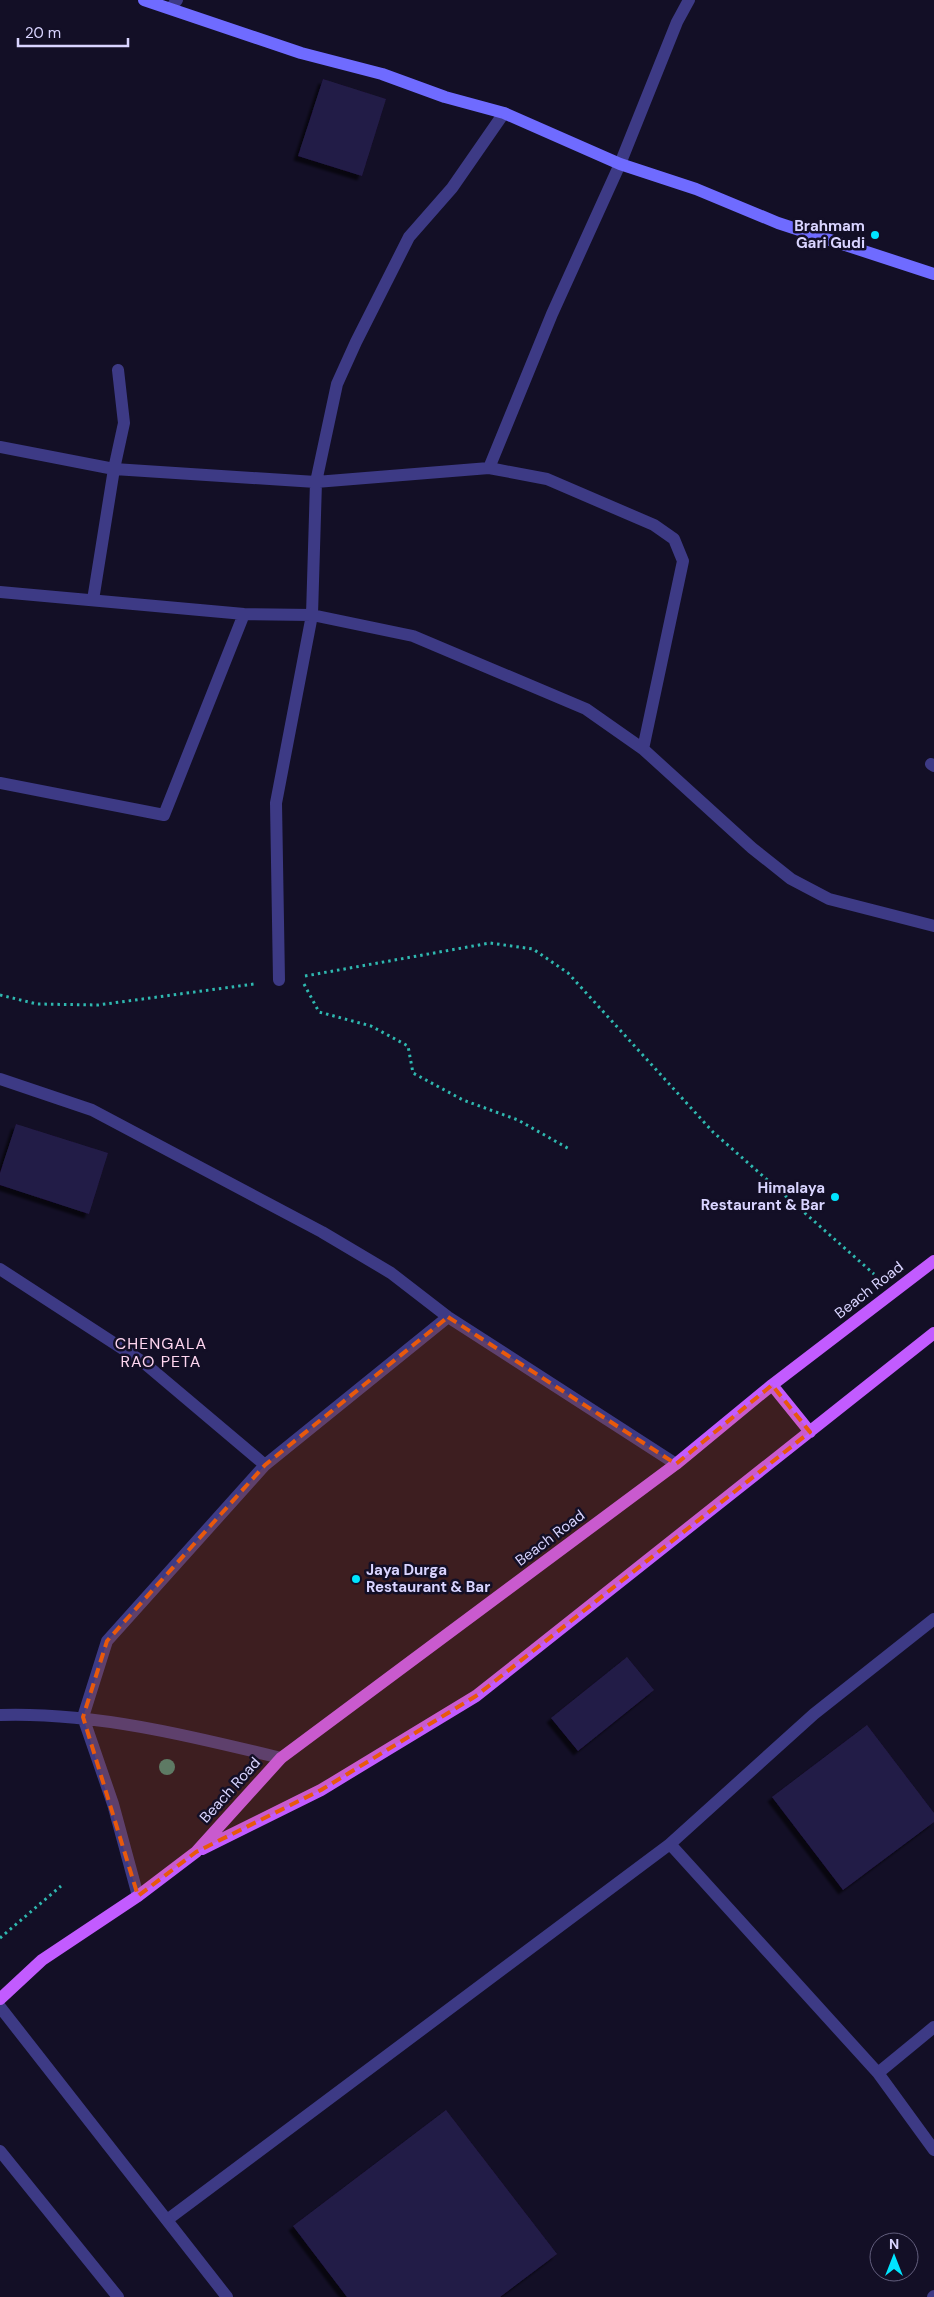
<svg xmlns="http://www.w3.org/2000/svg" width="934" height="2297" font-family="'DM Sans',sans-serif">
  <style>
    .building { fill: #241b47; filter: url(#shadow) }
    .lines { fill: none; stroke-linecap: round; stroke-linejoin: round }
    .path { stroke: #2fb8b0; stroke-width: 3; stroke-dasharray: 2.5 4; stroke-linecap: butt }
    .lane { stroke: #3d3a85; stroke-width: 12 }
    .street { stroke: #3d3a85; stroke-width: 12 }
    .secondary { stroke: #6f6bff; stroke-width: 12 }
    .primary { stroke: #c25bff; stroke-width: 12 }
    .tree { fill: #3d827b }
    .marked { fill: #e8590c; fill-opacity: 0.2; stroke: #e8590c; stroke-width: 4; stroke-dasharray: 10 6; stroke-linejoin: round }
    .poi-dot { fill: #00e5ff; stroke: #130f26; stroke-width: 2 }
    .labels { text-anchor: middle; stroke-width: 5; stroke-linejoin: round; paint-order: stroke }
    .poi-label { font-size: 15px; font-weight: bold; fill: #d9d4ff; stroke: #130f26; text-anchor: end }
    .street-label { font-size: 15px; fill: #d9d4ff; stroke: #130f26 }
    .neighbourhood-label { font-size: 16px; letter-spacing: 1px; fill: #ffd6f0; stroke: #130f26 }
  </style>
  <defs>
    <filter id="shadow"><feDropShadow dx="-4.5" dy="4.5" stdDeviation="1" flood-color="#0009"/></filter>
  </defs>
  <rect width="100%" height="100%" fill="#130f26"/>
  <path class="building" d="M323,79L386,99L362,176L298,156Z
    M16,1124L108,1153L89,1214L0,1185V1173Z
    M627,1657L654,1690L578,1751L551,1718Z
    M867,1725L934,1813V1822L843,1890L772,1797Z
    M446,2110L557,2254L500,2297H347L293,2226Z"/>
  <g class="lines">
    <path class="path" d="M305,976L490,943L533,949L568,973L713,1132L874,1274
      M304,984L319,1012L371,1026L408,1046L413,1073L463,1100L518,1120L571,1150
      M0,995L37,1004L98,1005L254,984
      M0,1938L61,1886"/>
    <path class="lane" d="M670,1844L878,2073L934,2027
      M878,2073L934,2150
      M0,2151L118,2297
      M167,2220L670,1844L814,1714L934,1619
      M933,2297L934,2296"/>
    <path class="street" d="M171,8L177,0
      M0,447L114,469L316,482L489,468L552,314L620,164L677,22L689,0
      M489,468L547,479L654,525L674,539L683,561L643,749
      M0,592L244,614L312,615L413,636L586,709L643,749L752,848L791,879L829,899L934,926
      M93,600L114,469L124,423L118,370
      M931,764L934,766
      M0,783L164,815L244,614
      M279,980L276,803L312,615L316,482L337,384L356,342L409,237L452,188L504,113
      M0,1079L92,1110L322,1232L391,1273L448,1317L676,1464
      M0,1269L143,1362L265,1465
      M0,1715C94,1712 191,1736 281,1758
      M138,1896L113,1804L83,1717L107,1641L265,1465L448,1317
      M0,2007L227,2297"/>
    <path class="secondary" d="M144,0L301,53L382,74L445,97L504,113L620,164L696,189L778,223L934,274"/>
    <path class="primary" d="M772,1385L810,1432
      M202,1849L321,1790L476,1696L934,1333
      M0,1999L42,1960L138,1896L196,1852L281,1758L676,1464L772,1385L934,1261"/>
  </g>
  <circle class="tree" cx="167" cy="1767" r="8"/>
  <path class="marked" d="M448,1317L676,1464L772,1385L810,1432L476,1696L321,1790L196,1852L138,1896L83,1717L107,1641L265,1465Z"/>
  <g class="poi-dot">
    <circle cx="875" cy="235" r="5"/>
    <circle cx="835" cy="1197" r="5"/>
    <circle cx="356" cy="1579" r="5"/>
  </g>
  <g class="labels">
    <g class="poi-label">
      <text x="865" y="231">Brahmam<tspan x="865" dy="17">Gari Gudi</tspan></text>
      <text x="825" y="1193">Himalaya<tspan x="825" dy="17">Restaurant &amp; Bar</tspan></text>
      <text x="366" y="1575" text-anchor="start">Jaya Durga<tspan x="366" dy="17">Restaurant &amp; Bar</tspan></text>
    </g>
    <g class="street-label">
      <text transform="translate(869 1290) rotate(-38)" y="5">Beach Road</text>
      <text transform="translate(550 1538) rotate(-37)" y="5">Beach Road</text>
      <text transform="translate(230 1790) rotate(-48)" y="5">Beach Road</text>
    </g>
    <g class="neighbourhood-label">
      <text x="161" y="1349">CHENGALA<tspan x="161" dy="18">RAO PETA</tspan></text>
    </g>
  </g>
  <g transform="translate(894 2257)"><circle r="24" fill="#130f26" stroke="#625e7d"/>
  <path d="M0-4L9 19L0 12L-9 19Z" fill="#00e5ff"/>
  <text y="-8" font-size="14" font-weight="bold" text-anchor="middle" fill="#d9d4ff">N</text>
  </g>
  <path d="M18 38v8h110v-8" fill="none" stroke="#d9d4ff" stroke-width="2.5"/>
  <text x="25" y="38" font-size="15" fill="#d9d4ff" stroke="#130f26" stroke-width="4" paint-order="stroke">20 m</text>
</svg>
